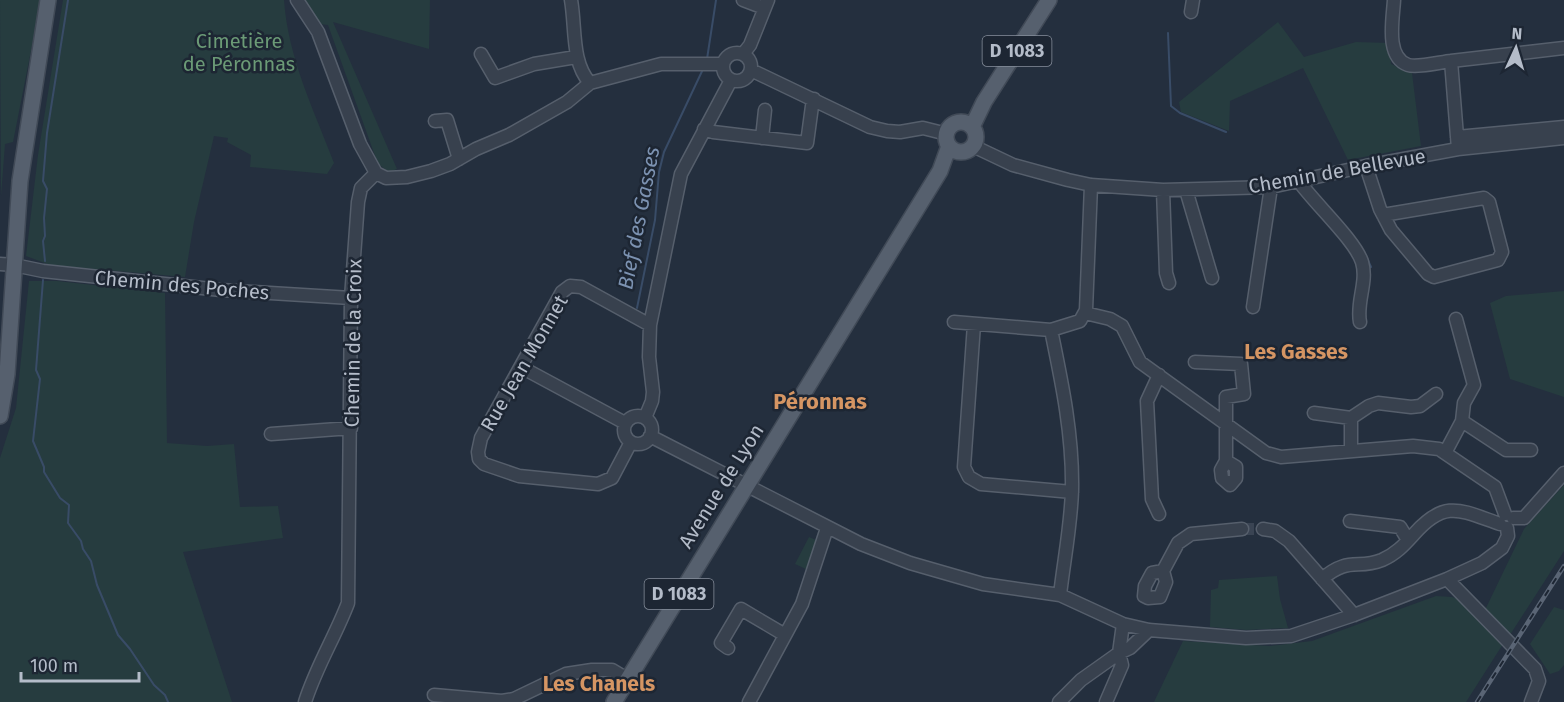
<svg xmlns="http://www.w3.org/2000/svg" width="1564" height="702" font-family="'Fira Sans',sans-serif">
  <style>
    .green { fill: #263c3f }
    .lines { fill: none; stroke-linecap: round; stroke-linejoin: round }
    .stream { stroke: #394c67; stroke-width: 2 }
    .minor-tunnel { stroke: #3a4453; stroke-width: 12; stroke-dasharray: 12 6; stroke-linecap: butt }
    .minor-casing { stroke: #565f6c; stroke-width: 15 }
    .major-casing { stroke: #414a57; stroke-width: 18 }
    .minor { stroke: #38414e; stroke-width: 12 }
    .major { stroke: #56606e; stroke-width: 15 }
    .rail-casing { stroke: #5a6575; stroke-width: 4.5 }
    .rail { stroke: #1d2633; stroke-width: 2; stroke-dasharray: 7; stroke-linecap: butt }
    .labels { text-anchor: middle; stroke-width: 5; stroke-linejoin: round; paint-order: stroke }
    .shield { fill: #1d2633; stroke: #878f9c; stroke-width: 1.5 }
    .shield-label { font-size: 18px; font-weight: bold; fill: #b4bcc9 }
    .park-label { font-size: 20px; fill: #6b9a76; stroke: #1d2633 }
    .street-label { font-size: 20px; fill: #b4bcc9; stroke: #1d2633 }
    .water-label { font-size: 21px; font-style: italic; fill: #7c92b1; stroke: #1d2633 }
    .neighbourhood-label { font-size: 21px; font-weight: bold; fill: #d59563; stroke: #1d2633 }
    .quarter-label { font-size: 22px; font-weight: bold; fill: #d59563; stroke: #1d2633 }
  </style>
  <rect width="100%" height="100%" fill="#242f3e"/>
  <path class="green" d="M0,0H41L13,142L5,144L1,196Z
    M63,0H284C288,58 314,110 334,163L327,174L250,167L251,155L227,142L228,138L214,136L194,222L185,277L50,265L26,256L38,155Z
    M304,0H430L429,49L333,22L397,169L389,172L378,164L328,25L319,24Z
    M1278,22L1304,57L1356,42L1390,43L1391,64L1412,73L1421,146L1348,160L1303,68L1230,101L1229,131L1181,112L1179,102Z
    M29,281H57L165,293L167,443L207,446L234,444L240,507L278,506L283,538L183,552L232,702H0V458L16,408Z
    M1564,291V397L1510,379L1490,303L1506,296Z
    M1564,485V551L1508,638L1485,610L1524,529Z
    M809,537L816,540L808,570L795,564Z
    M1277,576L1280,599L1288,628L1246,630L1210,627L1211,590L1218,588L1219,580Z
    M1436,596L1452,597L1461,600L1503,644L1466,702H1154L1183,641L1270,646L1312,641Z
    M1554,607L1564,610V665L1559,671L1550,674L1530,644Z"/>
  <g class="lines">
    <path class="stream" d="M1168,33L1171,106L1180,113L1226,132
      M707,59L716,0
      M1367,258L1371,267
      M45,261L43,241L45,236L44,218L47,189L43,181L47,133L68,0
      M43,280L36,370L40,379L33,441L44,467V472L60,498L69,505L68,523L81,541L83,549L91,561L97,585L118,635L130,649L154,685L165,695L168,702
      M637,308L655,220L659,172L664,152L704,67"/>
    <path class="minor-tunnel" d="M1242,529H1263"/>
    <g class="minor-casing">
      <path id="minor" d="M297,0L318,32L360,144L376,173L361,188L358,202L351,298L348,603C335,637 316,667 305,702
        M571,0C576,28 571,62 590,83
        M743,0L764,8
        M1394,0C1393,19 1385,57 1408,65C1417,68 1441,62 1451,61
        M1191,12L1193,0
        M723 67a14 14 0 1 1 28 0a14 14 0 1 1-28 0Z
        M481,54L495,78L534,64L576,57
        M743,54L750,45L768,0
        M751,70L870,127L887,131L900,132L923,128L947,134
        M435,121L447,120L459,159
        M704,129L713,132L807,143L812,106L814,99
        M1457,137L1564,127
        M762,138L765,110
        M973,146L1013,165L1068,180L1091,185L1163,190L1271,187L1366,166L1458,149L1564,138
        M1458,149L1451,61L1564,48
        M1366,166L1380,209L1391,230L1428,274L1434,277L1498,260L1502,252L1489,202L1484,198L1383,215
        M376,173L386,178L407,177L431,171L450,164L476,149L509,135L567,102L590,83L661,64H723
        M1298,180C1313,202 1355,240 1362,262C1368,282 1356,302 1360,322
        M1163,190L1166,273L1169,283
        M1186,190L1212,278
        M0,264L14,265L43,271L221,290L351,298
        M1253,307L1271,187
        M1085,313L1110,319L1122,326L1140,362L1266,453L1281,457L1413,446L1439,449L1495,487L1505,514
        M954,322L1051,330
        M974,324L964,467L969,477L981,484L1072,492
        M1195,362L1241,364L1244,394L1226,397V461L1221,470L1222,478L1230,485L1236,478V467L1226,461
        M521,367L625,423
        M1159,375L1147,401L1152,499L1159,514
        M1314,413L1351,418V451
        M624 430a14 14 0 1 1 28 0a14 14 0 1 1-28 0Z
        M645,418L652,401L653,392L649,357L650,325L681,174L731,80
        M1351,418L1369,406L1378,403L1411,407L1420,406L1436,394
        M1462,421L1506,450H1531
        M271,434L351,428
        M650,436L861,544L910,563L983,584L1060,595L1123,624L1149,630L1246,638L1291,636L1354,615L1447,579L1482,563L1502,548L1508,536L1507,528
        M631,442L612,478L598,484L519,476L484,464L479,459L478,452L481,438L562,292L570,286L581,287L650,325
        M1445,453L1462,421L1464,403L1474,385L1456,319
        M1513,518H1524L1564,473
        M1350,521L1400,527L1408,540
        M1263,529L1275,531L1289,541L1354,615
        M1163,571L1166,582L1160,597L1148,598L1144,596L1145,586L1152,573L1163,571L1178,543L1191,534L1242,529
        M1322,579C1349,556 1357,570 1382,560C1396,554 1404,545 1414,534C1445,499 1460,510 1500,524
        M1447,579L1535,669L1539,681L1531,702
        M1060,595C1064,560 1071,525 1072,490C1073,435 1062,383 1051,330L1080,321L1086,310L1091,185
        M728,648L721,643L741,609L785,635
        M434,695L502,701L514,699L566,674L592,670H612L627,679
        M749,702L802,604L827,528
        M1059,702L1081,680L1119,653L1130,648L1149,630
        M1106,702L1122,665L1119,653L1123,624"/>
    </g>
    <g class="major-casing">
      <path id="major" d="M946 137a15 15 0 1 1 30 0a15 15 0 1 1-30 0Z
        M972,127L984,102L1049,0
        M0,416L7,374L20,181L48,0
        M614,702L940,171L949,146"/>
    </g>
    <use href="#minor" class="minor"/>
    <use href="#major" class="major"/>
    <g class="rail-casing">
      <path id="rail" d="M1477,702L1564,566"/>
    </g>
    <use href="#rail" class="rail"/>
  </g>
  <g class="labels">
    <g class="shield">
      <rect x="982.5" y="36" width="69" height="30" rx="4.5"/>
      <rect x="644.5" y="579" width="69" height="30" rx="4.5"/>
    </g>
    <g class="shield-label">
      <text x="1017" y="57">D 1083</text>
      <text x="679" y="600">D 1083</text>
    </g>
    <g class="park-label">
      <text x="239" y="48">Cimetière<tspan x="239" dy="23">de Péronnas</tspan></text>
    </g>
    <g class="street-label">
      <text transform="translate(1337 171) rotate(-10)" y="7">Chemin de Bellevue</text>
      <text transform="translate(182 285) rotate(5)" y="7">Chemin des Poches</text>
      <text transform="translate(353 343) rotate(-89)" y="7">Chemin de la Croix</text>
      <text transform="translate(524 363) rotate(-60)" y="7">Rue Jean Monnet</text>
      <text transform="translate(721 486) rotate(-58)" y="7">Avenue de Lyon</text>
    </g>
    <g class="water-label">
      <text transform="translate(639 218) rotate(-79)" y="7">Bief des Gasses</text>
    </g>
    <g class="neighbourhood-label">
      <text x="1296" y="359">Les Gasses</text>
      <text x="599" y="691">Les Chanels</text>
    </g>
    <g class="quarter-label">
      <text x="820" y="409">Péronnas</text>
    </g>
  </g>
  <g transform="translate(1516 48) rotate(4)" stroke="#1d2633" stroke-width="4.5" paint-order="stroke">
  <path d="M0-4.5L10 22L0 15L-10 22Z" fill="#b4bcc9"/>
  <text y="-9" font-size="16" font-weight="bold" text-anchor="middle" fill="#b4bcc9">N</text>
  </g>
  <path d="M21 672v9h118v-9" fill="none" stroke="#b4bcc9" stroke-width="3"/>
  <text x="30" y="672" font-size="18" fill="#b4bcc9" stroke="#1d2633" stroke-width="4.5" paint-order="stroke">100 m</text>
</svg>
